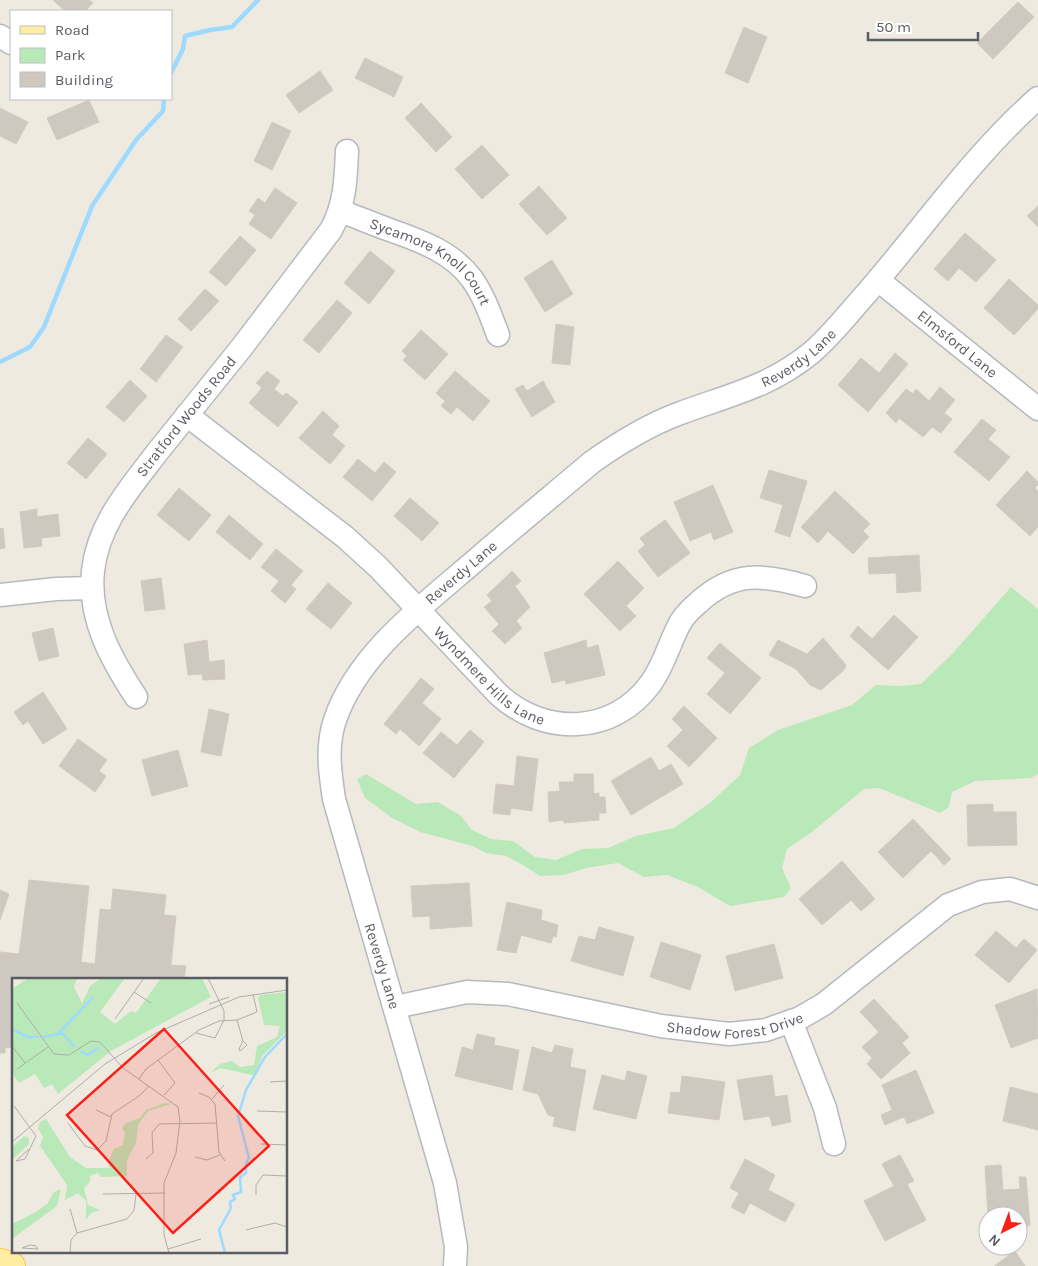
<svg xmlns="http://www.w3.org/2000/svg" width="1038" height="1266" font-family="Karla,sans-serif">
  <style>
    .green { fill: #bae9b9 }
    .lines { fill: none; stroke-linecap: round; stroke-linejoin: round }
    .stream { stroke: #9ed9ff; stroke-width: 4.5 }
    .building { fill: #cec8c1; stroke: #d3cbbd }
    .minor-casing { stroke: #b6b9be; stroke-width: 25 }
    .major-casing { stroke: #ffc447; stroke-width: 30 }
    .minor { stroke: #fff; stroke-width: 22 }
    .major { stroke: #ffeda3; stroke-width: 28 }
    .labels { text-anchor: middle; stroke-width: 4; stroke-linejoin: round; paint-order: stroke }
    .street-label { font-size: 15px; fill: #595d63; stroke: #fff }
    .inset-river { fill: none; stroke: #9ed9ff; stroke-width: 2.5 }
    .inset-road { fill: none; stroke: #aeaeaa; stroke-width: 1 }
    .view { fill: #fc2118; fill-opacity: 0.15; stroke: #fc2118; stroke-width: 2.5 }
    .inset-edge { fill: none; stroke: #595d63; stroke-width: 2.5 }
  </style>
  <rect width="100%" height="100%" fill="#eeeae0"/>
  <path class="green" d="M1011,587L1038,609V774L1031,778L975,781L952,792L949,807L940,813L879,788L864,789L812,832L787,849L782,868L791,888L784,897L730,906L698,887L667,875L644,877L618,863L586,868L564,875L540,876L523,865L506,856L486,853L473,846L420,832L392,818L365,798L357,779L366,774L416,804L438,802L461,816L472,830L491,839L513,841L535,857L556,860L582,849L608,848L636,836L674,828L711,802L740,775L749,748L778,730L852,705L876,685L899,686L921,684L953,653Z"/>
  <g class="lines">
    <path class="stream" d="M171,73L183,49L185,36L210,30L232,27L258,0
      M0,362L30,347L44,327L92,206L136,140L163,111L164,99"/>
  </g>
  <path class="building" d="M53,0H89L93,3L85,11H65Z
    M1018,2L1034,17L993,59L977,43Z
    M744,27L767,37L748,83L725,73Z
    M365,58L403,77L394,97L355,78Z
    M320,71L333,90L299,113L286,95Z
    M89,100L99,122L57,140L47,118Z
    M421,103L452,137L436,152L405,118Z
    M0,108L28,122L16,144L0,136Z
    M272,122L291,131L272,170L254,161Z
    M482,145L509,175L482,199L455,169Z
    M539,186L567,218L547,235L519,204Z
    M275,188L297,203L271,239L249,224L255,215L249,211L258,198L265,203Z
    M1038,206V227L1027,216Z
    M965,233L996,260L976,282L959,268L948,281L934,269Z
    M240,236L256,250L226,286L209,272Z
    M370,251L395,271L369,304L344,283Z
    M552,260L573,294L545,312L524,278Z
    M1009,279L1038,305V309L1014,335L984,308Z
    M205,289L219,301L191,331L178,319Z
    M337,300L352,313L319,353L303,340Z
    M556,324L574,327L570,365L552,363Z
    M421,330L448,354L425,380L403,360L407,356L402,351Z
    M166,335L183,347L156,382L140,369Z
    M895,353L908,364L868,412L838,385L861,358L879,373Z
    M267,371L280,381L274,389L283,396L286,393L298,402L278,427L249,403L262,388L256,383Z
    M455,371L490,401L473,421L457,407L451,414L441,406L445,401L436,393Z
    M130,380L147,396L124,422L106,407Z
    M543,381L555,402L532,417L515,389L523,385L527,391Z
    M940,387L955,400L944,413L952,419L941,433L932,427L923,437L899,418L896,423L886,413L906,389L913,394L916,389L929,401Z
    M323,411L339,426L332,435L345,446L330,464L299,438Z
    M982,419L996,430L988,439L1010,457L989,481L954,452Z
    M88,438L107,454L86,479L67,463Z
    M358,459L375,473L384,462L396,472L372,501L343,477Z
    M769,470L807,481L790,537L775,532L783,505L760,498Z
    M1027,471L1038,482V484L1035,488L1038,491V527L1030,536L996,505Z
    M713,485L733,532L714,540L711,532L690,541L674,502Z
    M179,488L211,515L189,541L157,515Z
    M835,491L870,524L863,531L869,537L853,554L828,531L818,543L801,527Z
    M410,498L439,523L422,541L394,516Z
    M37,509V517L58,514L60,536L41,538L42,546L24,548L20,512Z
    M229,515L263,544L250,560L216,532Z
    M665,520L690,553L658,577L638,551L645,545L640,538Z
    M3,528L5,548L0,549V529Z
    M276,549L303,571L291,585L296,589L285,603L271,591L279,581L261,567Z
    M919,555L921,591L897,593L896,573L869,574L868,558Z
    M618,561L644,588L626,606L636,616L620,631L584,594Z
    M512,571L521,581L515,586L530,607L516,621L522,628L505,644L492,631L499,624L484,607L492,601L487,595Z
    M161,578L165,609L145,611L141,581Z
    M328,583L352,603L331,629L306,609Z
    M894,615L918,637L888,670L850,636L858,626L872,639Z
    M53,628L59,656L39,661L32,633Z
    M823,638L846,665L844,670L821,690L810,685L796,669L769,655L778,640L807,654Z
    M207,640L209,662L224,660L225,679L203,680L202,674L188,675L184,644Z
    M586,640L587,648L598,645L605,675L566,684L565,680L552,683L544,653Z
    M720,643L761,678L730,714L707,694L725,673L707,658Z
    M421,678L434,689L422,703L441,719L419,746L400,729L396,734L384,724Z
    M43,692L67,729L43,744L28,721L23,725L14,712Z
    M684,706L717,738L689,767L667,746L683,730L672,719Z
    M209,709L229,714L221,756L201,752Z
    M470,730L484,742L454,778L423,753L441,732L457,745Z
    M78,739L107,760L99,771L106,776L95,792L59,766Z
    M178,750L188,786L152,796L142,760Z
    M517,756L538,759L532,811L511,808L510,815L493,813L496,784L514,786Z
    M651,757L659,771L671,764L683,784L631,815L611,781Z
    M574,774H593L594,794L599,793V797H605L606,813H599V820L564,823L563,820L549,822L548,792L560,791L559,782H574Z
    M993,804V812H1016L1017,845L968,846L967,805Z
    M913,819L951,859L944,865L931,851L903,878L878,852Z
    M842,861L875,899L861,911L851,900L822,925L799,899Z
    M29,880L89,886L81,962L95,964L100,909L111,910L113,889L166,895L164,915L176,916L171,965L186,966L184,980H14V1047L5,1048V1053H0V952L19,954Z
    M469,883L472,926L430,929V916L413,917L411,886Z
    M0,890L9,894L0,920Z
    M507,902L542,910L541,920L558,925L556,937L553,936L551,943L521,935L516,953L497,950Z
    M599,927L634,937L623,976L571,961L579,936L595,940Z
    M996,931L1016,948L1024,939L1037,950L1009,983L975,955Z
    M661,942L701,955L690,990L650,977Z
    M774,944L783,978L735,991L726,956Z
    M1037,989L1038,1038L1011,1048L995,1005Z
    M874,999L909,1037L902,1043L910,1053L881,1079L867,1064L872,1058L862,1047L879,1032L860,1012Z
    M477,1034L495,1038L494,1045L519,1050L512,1090L455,1076L462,1047L473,1050Z
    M555,1045L573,1049L570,1067L586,1070L575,1131L553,1126L555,1117L548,1115L538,1094L523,1090L532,1047L552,1053Z
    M916,1070L934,1113L907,1124L904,1117L885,1125L881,1115L892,1110L882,1085Z
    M627,1071L647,1076L636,1119L593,1109L602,1075L625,1081Z
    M772,1075L775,1097L787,1095L791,1122L772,1126L770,1116L744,1120L737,1080Z
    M682,1076L725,1082L719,1120L668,1113L671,1092L680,1093Z
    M1010,1087L1038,1094V1130L1003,1121Z
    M900,1155L914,1181L907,1184L926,1220L885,1241L864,1201L894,1186L882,1164Z
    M745,1159L775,1175L768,1190L795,1204L785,1222L750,1203L744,1214L731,1207L739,1193L730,1188Z
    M1001,1165L1003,1190L1020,1189L1019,1177H1026L1030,1226H1018V1216L988,1217L985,1166Z
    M1015,1251L1025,1266H994Z"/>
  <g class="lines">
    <g class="minor-casing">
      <g id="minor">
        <path d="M0,36L11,43"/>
        <path id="s1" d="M340,211C357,217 373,224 390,230C421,241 452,252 472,279C484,296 491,316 498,335"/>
        <path id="s2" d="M878,280L1038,409"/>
        <path id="s3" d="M187,415L345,537L378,567L498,694C543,736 613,736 651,683C664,665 669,644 679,625C683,616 692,608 699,602C733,571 763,574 805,586"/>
        <path d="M0,595L56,589L92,588"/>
        <path id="s4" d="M136,697C111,659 88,618 93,571C98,523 131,487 159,450C186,416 214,382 242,347C272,308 301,269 331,230C345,205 346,178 347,151"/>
        <path id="s5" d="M395,1007L467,992L508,994L661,1026L729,1034L766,1030L800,1018L824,1004L948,905L982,892L1010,889L1038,898"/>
        <path d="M791,1021L825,1108L834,1144"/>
        <path id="s6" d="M455,1266L456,1247L445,1183L334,799C330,773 326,746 335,720C357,654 425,604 476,560C514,527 553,495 592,462C619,443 646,426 678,414C728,395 768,388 811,353C831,336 848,314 865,295C923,229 972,156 1038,98"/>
      </g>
    </g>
    <g class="major-casing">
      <path id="major" d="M0,1263L11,1266"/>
    </g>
    <use href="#minor" class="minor"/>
    <use href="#major" class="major"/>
  </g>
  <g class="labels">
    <g class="street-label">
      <text dy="5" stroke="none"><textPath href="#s1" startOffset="106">Sycamore Knoll Court</textPath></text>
      <text dy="5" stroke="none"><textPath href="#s2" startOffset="102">Elmsford Lane</textPath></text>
      <text dy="5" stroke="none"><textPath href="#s6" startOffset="1164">Reverdy Lane</textPath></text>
      <text dy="5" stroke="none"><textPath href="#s4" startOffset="319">Stratford Woods Road</textPath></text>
      <text dy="5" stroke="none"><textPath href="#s6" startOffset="760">Reverdy Lane</textPath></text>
      <text dy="5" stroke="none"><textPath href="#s3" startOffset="401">Wyndmere Hills Lane</textPath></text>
      <text transform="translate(382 966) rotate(73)" y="5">Reverdy Lane</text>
      <text dy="5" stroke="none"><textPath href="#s5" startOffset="346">Shadow Forest Drive</textPath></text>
    </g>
  </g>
  <g transform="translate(12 978)">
    <rect width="275" height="275" fill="#eeeae0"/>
    <path d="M16,0H65L62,9L70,25L78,8L90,0H113L88,34L103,46L119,33L124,35L149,0H190L199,19L99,73L46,116L40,106L32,110L23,96L7,105L0,95V11ZM275,14V53L250,78L244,98L209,90L198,95L208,86L220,83L228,89L242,87L245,68L265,59L268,48L252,47L246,20L248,17ZM153,125L159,126L136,133L126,147L124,165L115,182V198L89,199L86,195L78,198V204L72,210L76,227L88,232L79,235L74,242V223L66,215L53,222L55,207L28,168L31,159L26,150L28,144L34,141L58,179L74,190H97L96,184L102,171L111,167L113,155L110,150L114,145L128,140L134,132ZM12,158L17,160V166L0,182V169ZM49,211L45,228L0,261V246L22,235L35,226L42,214Z" fill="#bae9b9"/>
    <path class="inset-river" d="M0,51L16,59H27M46,56L81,19M31,59L50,55L63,69M68,73L76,77L87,69M213,275L207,252L219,230L218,224L223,221L221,217L229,214L228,199L234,195V185L237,180L226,138L234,112L253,79L275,56"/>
    <path class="inset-road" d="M122,14L139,25M5,25L42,76L57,77L79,63L88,64L111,90L166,129L168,143L164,175L152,205V257L157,275M197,26L217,19M103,41L132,0M225,42L231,63M184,55L203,60L212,42V33L196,0M231,63L235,67L228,73L227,71ZM0,68L13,85M146,82L163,105L152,117M5,91L36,69M127,101L134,91L187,52L207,43L225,42L245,34L241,16M258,104L275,103M187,115L197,119L203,126L207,174L213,183M200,121L212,107M2,128L24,158L13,181L4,183M84,132L99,139M245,133L275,134M56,145L73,168L85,172L94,163L100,136L127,118L137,108M0,164L93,86L144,55L227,19L275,12M249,166L275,167M183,179L195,182L208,177M134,181L141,175L140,155L147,146L205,145M4,183L17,171M91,216L153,215M244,217V207L251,197L275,198M58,231L65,255M234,252L263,245L275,249M18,267L24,268L26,271L10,270ZM156,271L189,261M58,275L59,262L65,255L115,241L122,232L124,216"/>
    <path class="view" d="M152,51L257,168L161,255L55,137Z"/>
    <rect width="275" height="275" class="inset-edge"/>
  </g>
  <rect x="10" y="10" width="162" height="90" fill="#ffffff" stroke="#bdbec1"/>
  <rect x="20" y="26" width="25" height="8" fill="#ffeda3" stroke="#bdbec1"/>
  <text x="55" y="35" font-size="15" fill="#595d63">Road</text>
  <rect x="20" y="48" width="25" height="15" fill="#bae9b9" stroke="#bdbec1"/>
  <text x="55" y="60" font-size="15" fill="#595d63">Park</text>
  <rect x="20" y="72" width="25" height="15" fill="#cec8c1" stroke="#bdbec1"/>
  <text x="55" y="85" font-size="15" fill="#595d63">Building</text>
  <g transform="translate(1003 1231) rotate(222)"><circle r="24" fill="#ffffff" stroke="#bdbec1"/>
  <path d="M0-4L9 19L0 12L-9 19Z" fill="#fc2118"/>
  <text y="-8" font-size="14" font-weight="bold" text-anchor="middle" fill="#595d63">N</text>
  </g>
  <path d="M868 32v8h110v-8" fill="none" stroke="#595d63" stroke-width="2.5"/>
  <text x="876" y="32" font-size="15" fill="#595d63" stroke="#ffffff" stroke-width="4" paint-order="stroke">50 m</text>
</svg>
